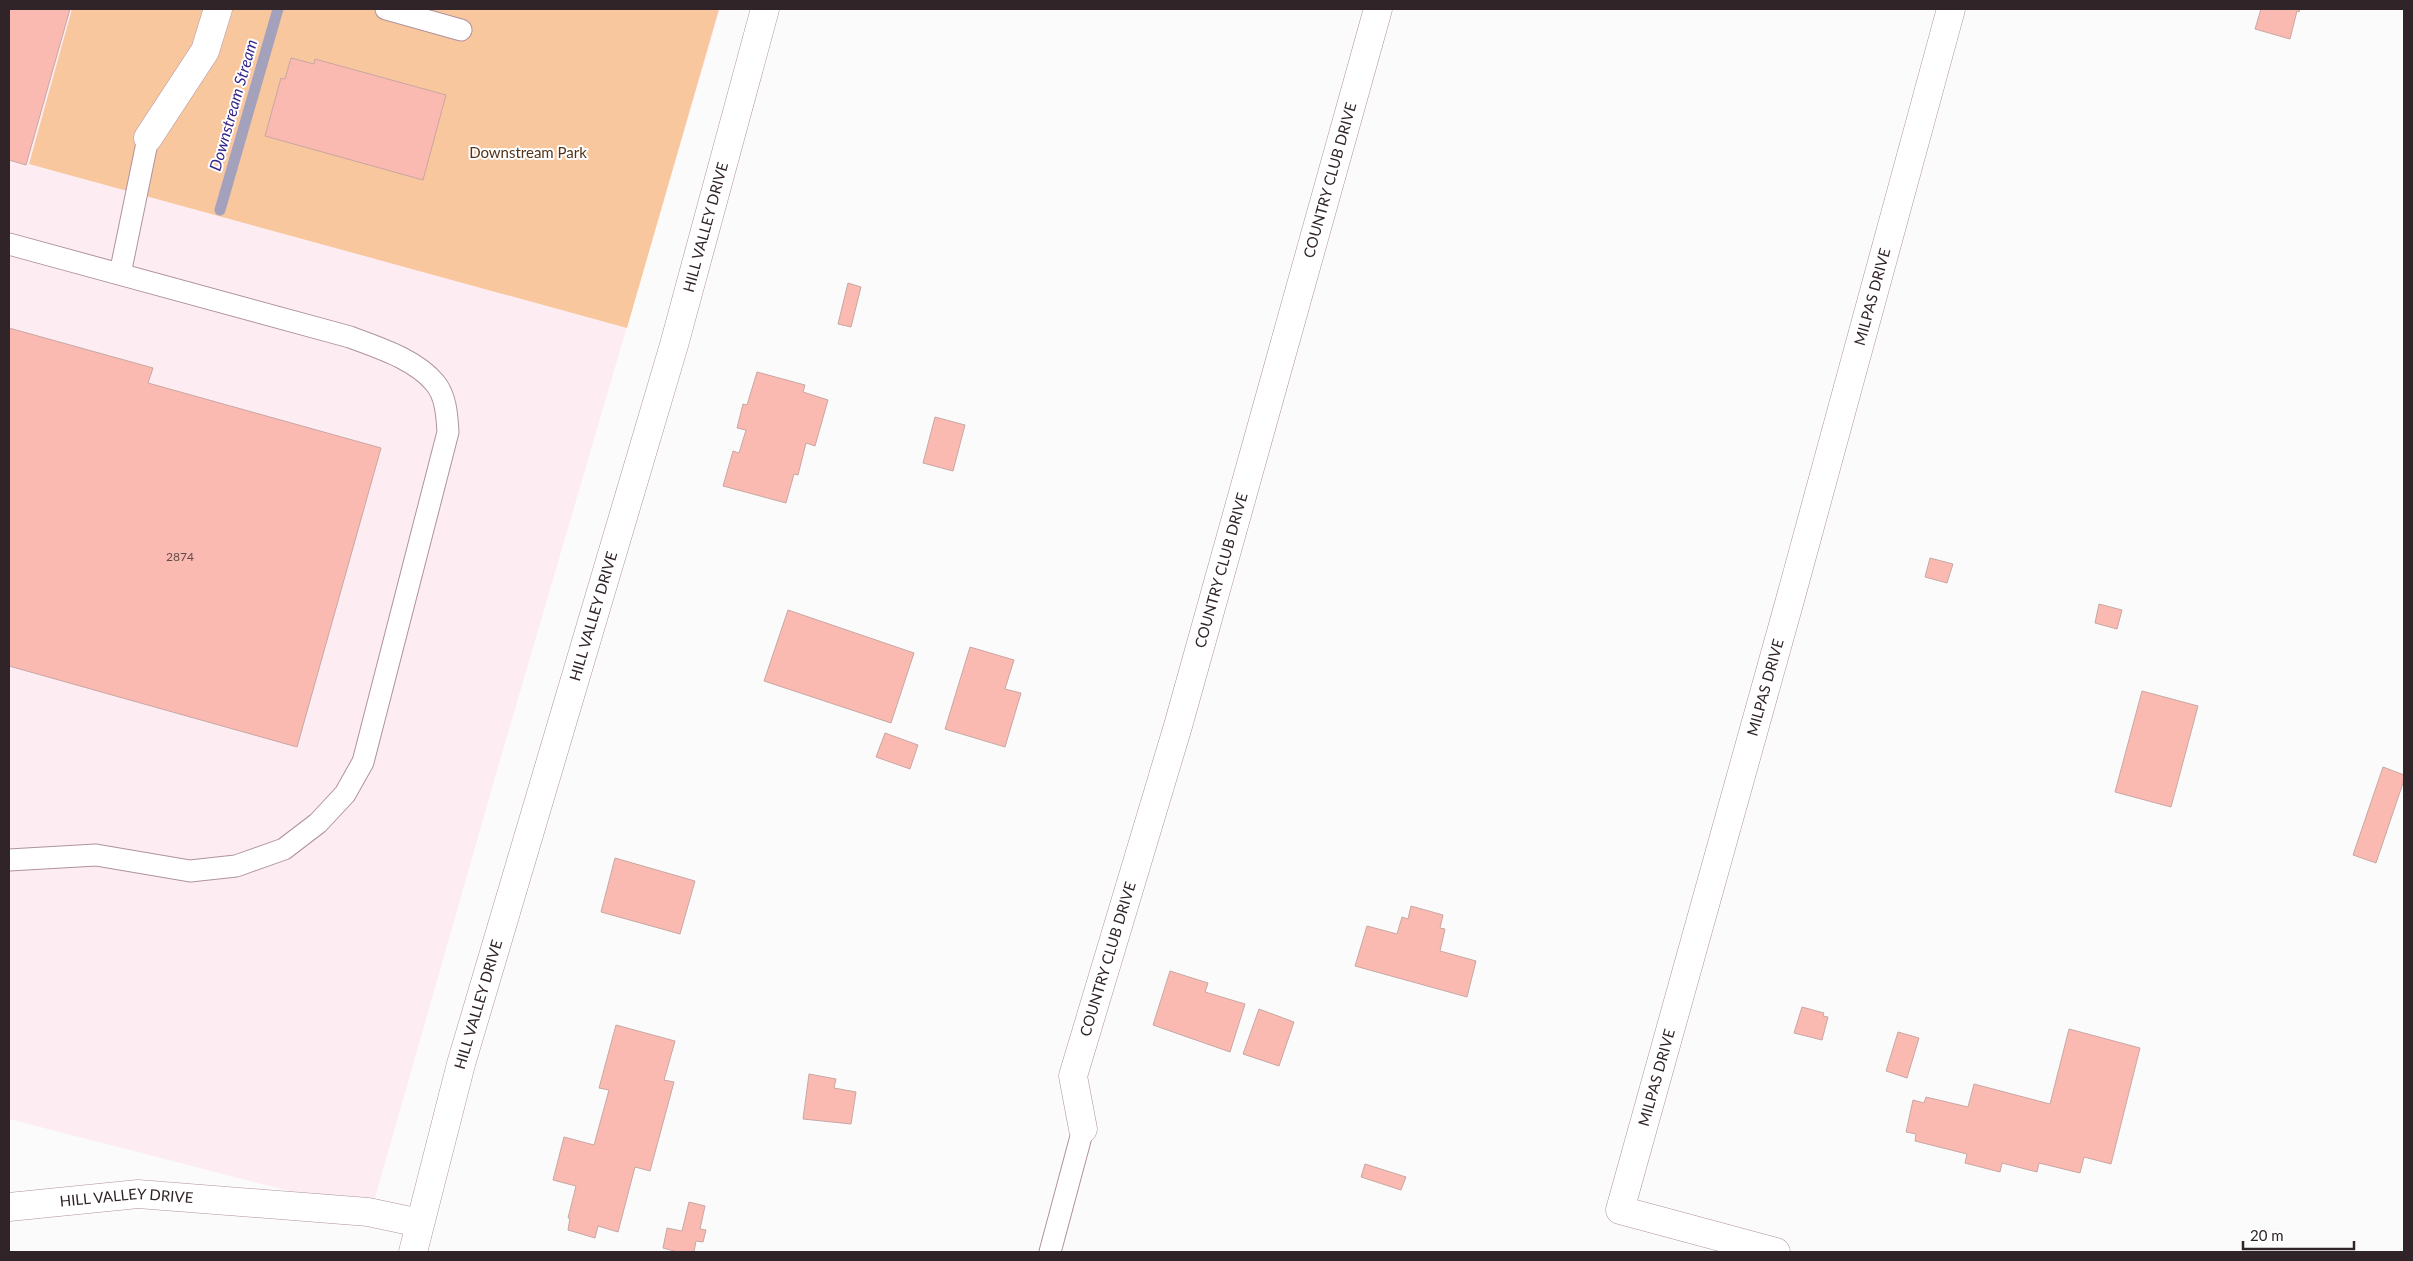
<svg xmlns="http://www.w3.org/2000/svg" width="2413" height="1261" font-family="Lato,sans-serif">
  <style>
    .built { fill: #fdedf3 }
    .green { fill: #f9c79e }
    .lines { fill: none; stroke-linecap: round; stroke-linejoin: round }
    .stream { stroke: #a4a1bd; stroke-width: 11 }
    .building { fill: #fabab2; stroke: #c8a7a3 }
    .service-casing { stroke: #af929e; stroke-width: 23 }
    .minor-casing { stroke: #af929e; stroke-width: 29 }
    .service { stroke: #fff; stroke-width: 21 }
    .minor { stroke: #fff; stroke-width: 28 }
    .labels { text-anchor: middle; stroke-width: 4; stroke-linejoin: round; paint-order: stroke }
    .number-label { font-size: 12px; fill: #624a4b }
    .park-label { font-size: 15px; fill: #533417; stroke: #fff }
    .street-label { font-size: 15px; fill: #302429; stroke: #fff }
    .water-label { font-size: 16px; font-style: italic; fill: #362588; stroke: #fff }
  </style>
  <rect width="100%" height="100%" fill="#fbfbfb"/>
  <path class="built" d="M9,9H720L496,774L371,1212L9,1119Z"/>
  <path class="green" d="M72,9H719L627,328L29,164Z"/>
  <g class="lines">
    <path class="stream" d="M220,210L278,9"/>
  </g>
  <path class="building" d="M9,9H70L26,165L9,160Z
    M2261,9H2300L2299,12L2297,11L2290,39L2255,29Z
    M291,58L314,64L315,59L446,95L423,180L265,136L281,78L285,79Z
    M848,283L861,287L851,327L838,324Z
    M9,328L153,368L148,383L381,448L297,747L9,666Z
    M757,372L805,385L803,392L828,400L815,446L806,443L798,475L794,474L786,503L723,486L733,451L739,453L746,430L737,428L743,404L747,405Z
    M935,417L965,425L953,471L923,463Z
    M1930,558L1953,564L1947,583L1925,577Z
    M2099,604L2122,610L2117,629L2095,623Z
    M788,610L914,653L891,723L764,681Z
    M970,647L1014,660L1005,689L1021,693L1005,747L945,729Z
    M2142,691L2198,706L2171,807L2115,792Z
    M885,733L918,745L910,769L876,757Z
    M2383,767L2404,775V780L2376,863L2353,855Z
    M615,858L695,881L680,934L601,912Z
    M1411,906L1443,915L1440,928L1445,929L1440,951L1476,961L1467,997L1355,966L1367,926L1397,934L1402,917L1408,919Z
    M1170,971L1208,983L1205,992L1245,1004L1230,1052L1153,1025Z
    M1802,1007L1824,1013L1823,1016L1828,1017L1822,1040L1794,1033Z
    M1259,1009L1294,1022L1279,1066L1243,1054Z
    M616,1025L675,1041L664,1080L674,1082L650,1171L635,1167L618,1232L598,1226L595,1238L568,1230L570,1218H568L576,1186L553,1180L564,1137L594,1145L609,1090L599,1088Z
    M2069,1029L2140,1048L2111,1164L2084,1157L2080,1173L2039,1163L2037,1172L2002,1163L2000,1172L1965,1163L1967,1154L1915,1141L1916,1134L1906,1132L1913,1100L1924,1103L1926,1097L1968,1107L1974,1084L2050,1104Z
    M1898,1032L1919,1038L1907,1078L1886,1071Z
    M809,1074L836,1079L834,1088L856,1092L851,1124L803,1119Z
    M1365,1164L1406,1177L1401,1190L1361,1177Z
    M689,1202L705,1206L700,1229L706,1230L703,1242L696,1241L694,1252H678L663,1248L667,1228L682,1231Z"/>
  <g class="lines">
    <g class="service-casing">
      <path id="service" d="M386,9L461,30
        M9,244L350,337C379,348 415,359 435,383C446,396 447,416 448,432L363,762L345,794L318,823L284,849L236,866L190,871L96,855L9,860
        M120,274L148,138
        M1050,1252L1083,1129"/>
    </g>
    <g class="minor-casing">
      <g id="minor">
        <path d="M148,138L205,51L218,9"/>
        <path id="s1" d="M1083,1129L1073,1076L1178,726L1378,9"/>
        <path id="s2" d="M9,1207L138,1194L368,1212L420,1223"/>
        <path id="s3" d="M413,1252L461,1064L674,345L765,9"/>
        <path id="s4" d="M1776,1252L1620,1210L1790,600L1951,9"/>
      </g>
    </g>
    <use href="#service" class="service"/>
    <use href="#minor" class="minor"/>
  </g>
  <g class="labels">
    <g class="number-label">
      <text x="180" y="561">2874</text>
    </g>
    <g class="park-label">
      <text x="528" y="158">Downstream Park</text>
    </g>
    <g class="street-label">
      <text dy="5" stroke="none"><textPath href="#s1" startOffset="986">COUNTRY CLUB DRIVE</textPath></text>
      <text dy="5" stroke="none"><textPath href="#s3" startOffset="1066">HILL VALLEY DRIVE</textPath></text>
      <text dy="5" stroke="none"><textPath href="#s4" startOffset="1109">MILPAS DRIVE</textPath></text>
      <text dy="5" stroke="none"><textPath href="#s1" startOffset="581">COUNTRY CLUB DRIVE</textPath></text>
      <text dy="5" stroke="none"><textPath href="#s3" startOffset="661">HILL VALLEY DRIVE</textPath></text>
      <text dy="5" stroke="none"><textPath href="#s4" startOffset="704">MILPAS DRIVE</textPath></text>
      <text dy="5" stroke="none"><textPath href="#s1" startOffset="176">COUNTRY CLUB DRIVE</textPath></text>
      <text dy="5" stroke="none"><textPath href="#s3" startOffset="256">HILL VALLEY DRIVE</textPath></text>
      <text dy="5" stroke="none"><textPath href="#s4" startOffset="299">MILPAS DRIVE</textPath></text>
      <text dy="5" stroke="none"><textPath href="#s2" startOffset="118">HILL VALLEY DRIVE</textPath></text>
    </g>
    <g class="water-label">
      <text transform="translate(233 105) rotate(-74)" y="6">Downstream Stream</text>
    </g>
  </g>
  <rect width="2413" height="1261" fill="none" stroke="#302429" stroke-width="20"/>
  <path d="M2243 1241v8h111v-8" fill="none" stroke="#302429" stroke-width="2.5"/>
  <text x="2250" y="1241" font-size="15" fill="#302429" stroke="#ffffff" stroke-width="4" paint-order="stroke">20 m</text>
</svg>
